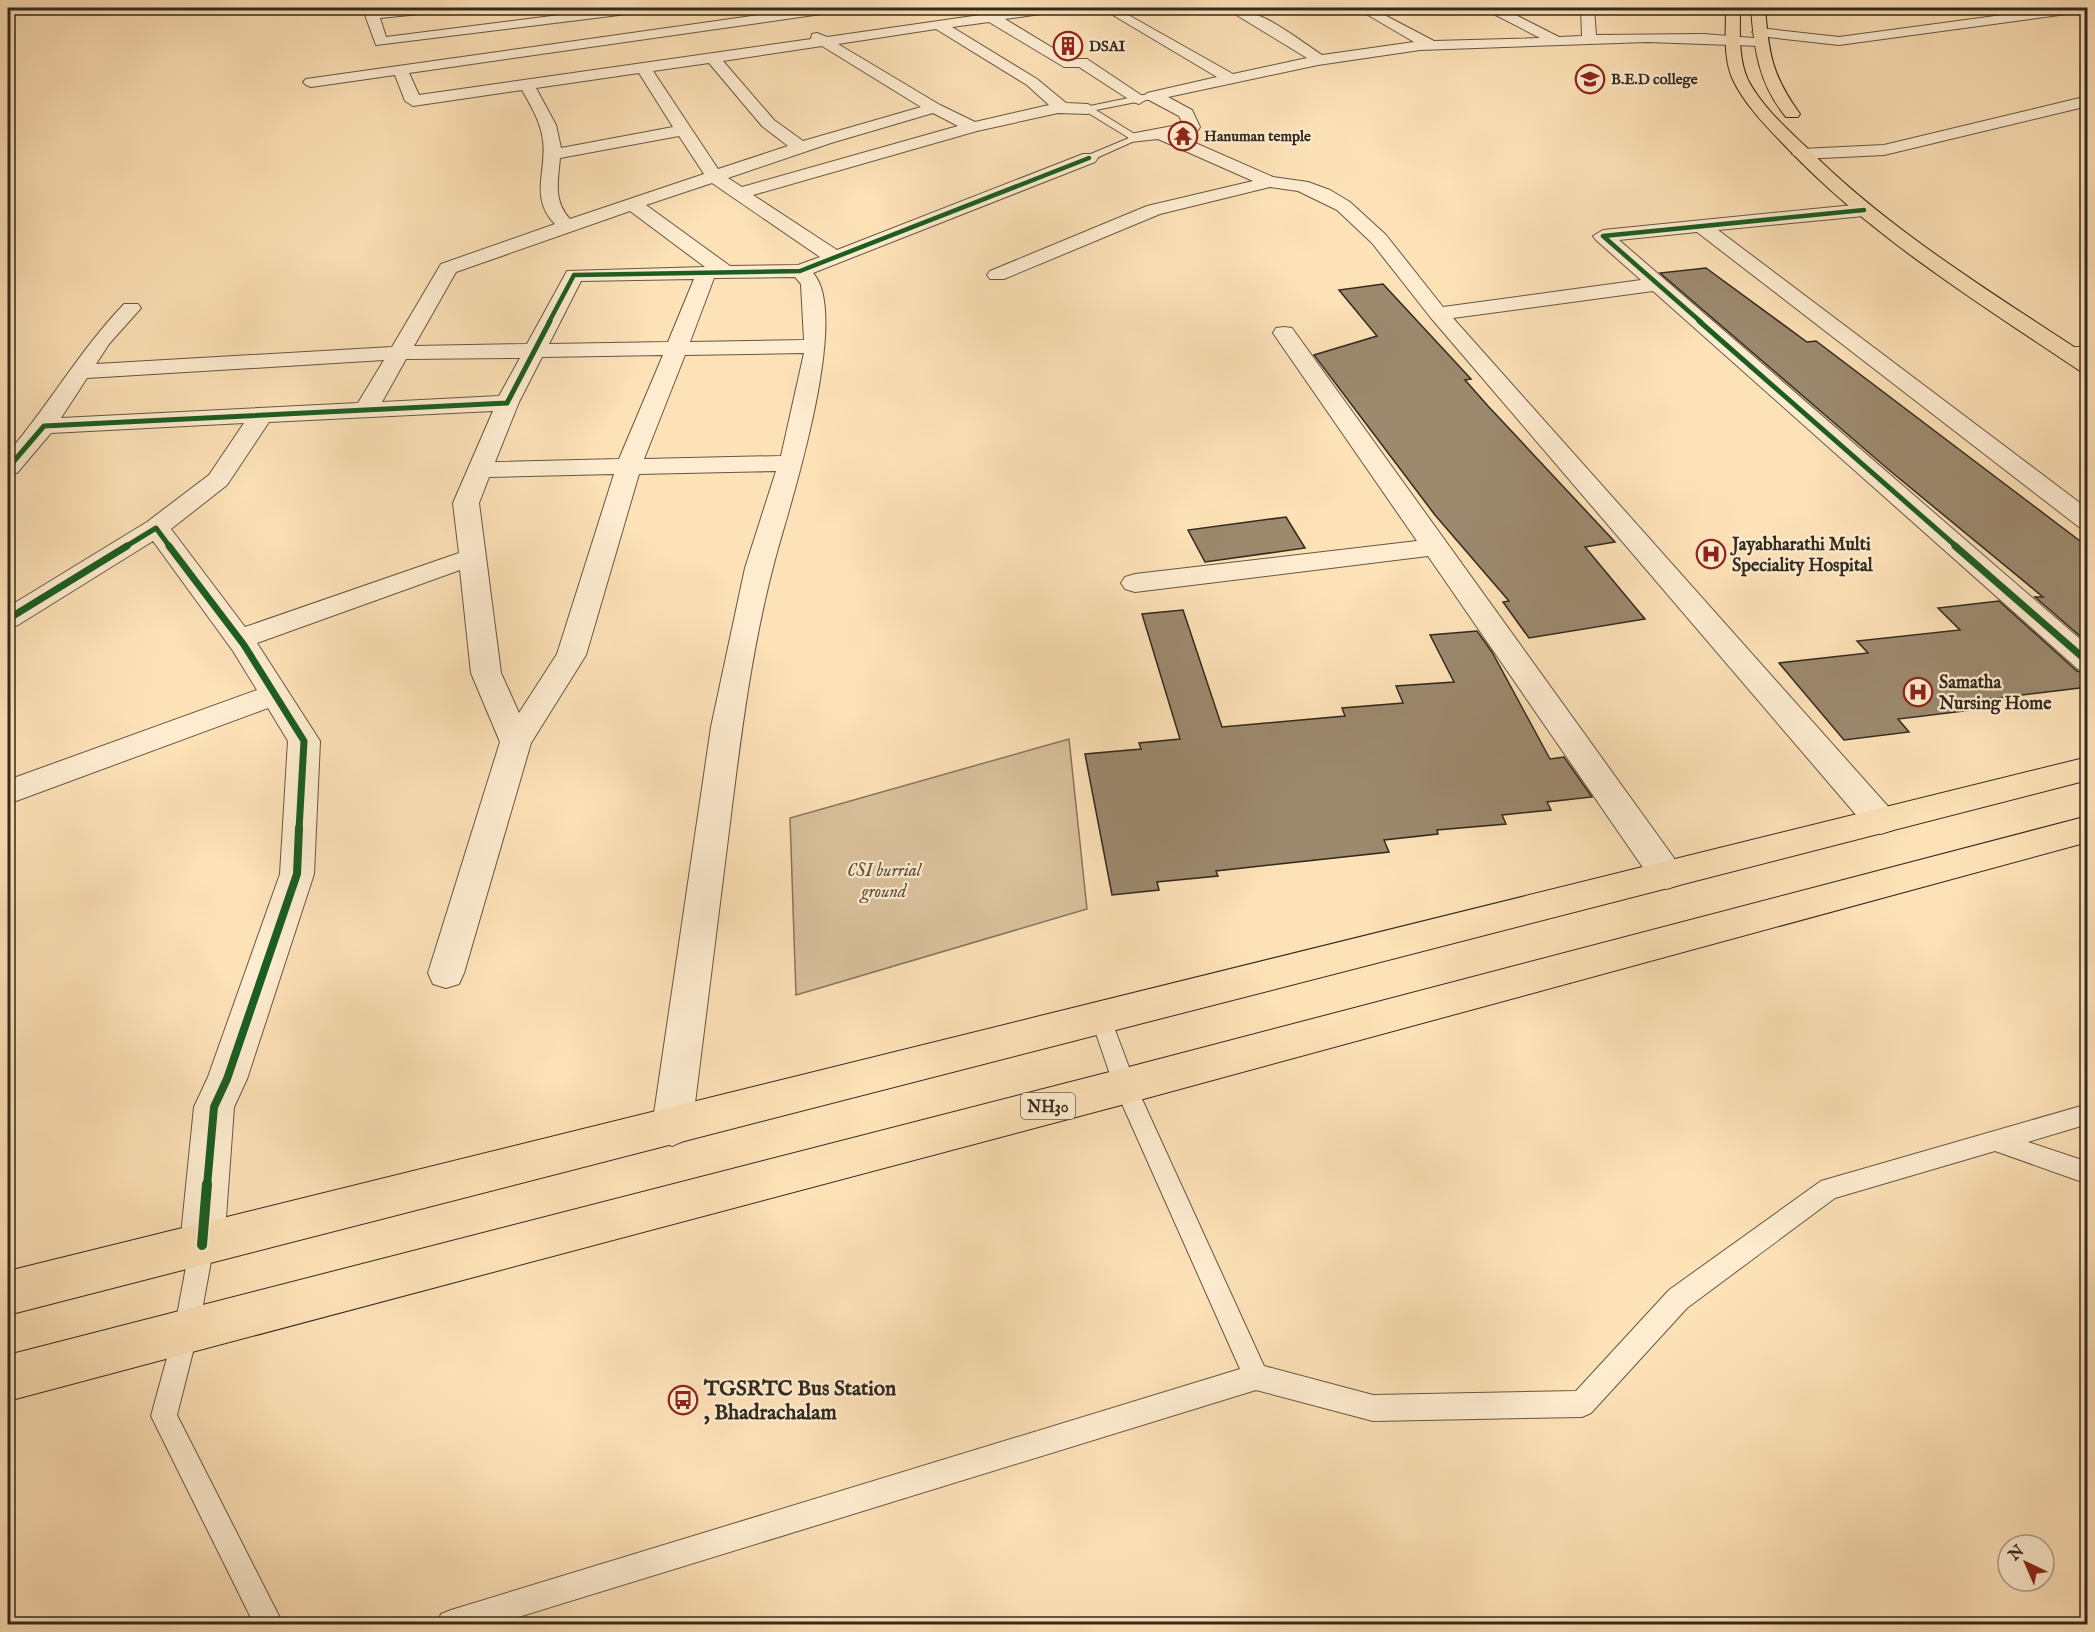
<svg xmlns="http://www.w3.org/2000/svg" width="2095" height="1632" font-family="'IM FELL English',serif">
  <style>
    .green { fill: #dac29d; stroke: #86765e; stroke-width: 1.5 }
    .building { fill: #9c896e; stroke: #32291e; stroke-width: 1.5 }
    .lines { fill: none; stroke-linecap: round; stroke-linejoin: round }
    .service-casing { stroke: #655744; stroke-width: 2 }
    .minor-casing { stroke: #655744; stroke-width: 2 }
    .primary-casing { stroke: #32291e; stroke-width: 2 }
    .trunk-casing { stroke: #32291e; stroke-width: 2 }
    .service { fill: #feecd0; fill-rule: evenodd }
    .minor { fill: #feecd0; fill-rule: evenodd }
    .primary { fill: #fde1b7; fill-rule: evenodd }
    .trunk { fill: #fde1b7; fill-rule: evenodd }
    .cycleway-far4-casing { stroke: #feecd0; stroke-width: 7 }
    .cycleway-far3-casing { stroke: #feecd0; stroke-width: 8 }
    .cycleway-far2-casing { stroke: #feecd0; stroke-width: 10 }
    .cycleway-far1-casing { stroke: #feecd0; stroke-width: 12 }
    .cycleway-casing { stroke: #feecd0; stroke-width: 14 }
    .cycleway-far4 { stroke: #1b5e20; stroke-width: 4.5 }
    .cycleway-far3 { stroke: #1b5e20; stroke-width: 5 }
    .cycleway-far2 { stroke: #1b5e20; stroke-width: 7 }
    .cycleway-far1 { stroke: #1b5e20; stroke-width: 8 }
    .cycleway { stroke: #1b5e20; stroke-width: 10 }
    .labels { text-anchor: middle; stroke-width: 4.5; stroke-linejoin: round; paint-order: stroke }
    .far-poi-label { font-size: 15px; font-weight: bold; fill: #32291e; stroke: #feecd0; text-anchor: start }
    .shield { fill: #feecd0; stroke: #6f6453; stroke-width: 1.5 }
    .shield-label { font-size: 16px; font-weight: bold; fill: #32291e }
    .poi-label { font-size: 18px; font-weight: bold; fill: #32291e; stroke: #feecd0; text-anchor: start }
    .park-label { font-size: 18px; font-style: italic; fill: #5c4f3e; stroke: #feecd0 }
    .near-poi-label { font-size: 21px; font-weight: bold; fill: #32291e; stroke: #feecd0; text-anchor: start }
  </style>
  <rect width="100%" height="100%" fill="#fde1b7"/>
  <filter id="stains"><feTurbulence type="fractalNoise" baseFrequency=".00333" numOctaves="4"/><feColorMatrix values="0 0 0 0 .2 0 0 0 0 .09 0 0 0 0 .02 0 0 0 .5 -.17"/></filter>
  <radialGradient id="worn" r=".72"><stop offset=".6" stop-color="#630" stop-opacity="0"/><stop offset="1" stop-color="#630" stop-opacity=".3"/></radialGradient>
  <path class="green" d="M1069,739L1087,909L796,995L790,818Z"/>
  <path class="building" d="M1706,268L1807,342L1816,341L2088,547V643L2035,597H2043L1889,470L1660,273Z
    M1383,284L1471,379L1465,380L1488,406L1615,542L1585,547L1645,619L1529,638L1503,602L1509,601L1435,515L1314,355L1377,336L1339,290Z
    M1286,517L1305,548L1205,562L1188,530Z
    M1999,601L2077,671L2088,674V687L1981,700L1989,708L1898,719L1909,732L1844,740L1779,663L1868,653L1857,641L1960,630L1938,608Z
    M1183,610L1222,727L1345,716L1342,708L1403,703L1396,686L1454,682L1430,635L1477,631L1492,652L1550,759L1564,757L1592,797L1547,802L1551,810L1502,815L1506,824L1437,830L1438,834L1384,840L1389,852L1216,871L1218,876L1157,882L1159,890L1112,895L1085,754L1141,749L1139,743L1180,739L1142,614Z"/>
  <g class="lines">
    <g class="service-casing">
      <path id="service" d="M1153,93L1156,98L1096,110L1141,138L1092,160H1086V156L1129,138L1085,111V107Z
        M2088,346V354L2067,356L2061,352L2067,348Z
        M1101,1010L1108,1013L1111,1019L1136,1086L1264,1366L1373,1395L1576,1391L1669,1290L1821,1181L2088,1104V1124L2028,1142L2088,1162V1184L1995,1151L1835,1198L1687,1308L1591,1413L1582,1417L1373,1421L1256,1390L496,1624H437L441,1614L451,1610L1240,1369L1114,1086L1091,1019L1094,1013Z
        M202,1233L210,1237L214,1245L198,1332L177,1415L283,1624H254L151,1416L174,1332L190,1245L194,1237Z"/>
    </g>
    <g class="minor-casing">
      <path id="minor" d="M405,8H446L439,12L380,18L386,37L615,8H650L643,12L376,45L365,15L367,12Z
        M760,8C770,8 776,11 783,11C801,13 822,6 842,8L835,12L409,73L419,95L811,39L812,34L817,33L827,37L980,15L986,10C1003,14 1040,8 1061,8L1055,12L1005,19L1071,59H1087L1147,99L1139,104L1133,102L1079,67H1064L989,22L952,27L1037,79L1066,103L1088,104L1096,109L1088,114L1058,113L977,131L753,195L837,250L1083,154H1095L1098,158L1095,162L813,273C850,313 794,493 779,545C752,640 740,741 728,839C716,935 704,1031 692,1127L686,1140L672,1146L658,1140L652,1127L711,727L745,568L776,471L639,474L586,655L531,743L464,973L459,984L446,988L433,984L428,973L500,742L471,673L460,570L257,643L320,741L314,874L247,1079L234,1107L224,1245L217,1260L202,1266L187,1260L180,1245L194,1107L208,1077L280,874L288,741L268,708L8,804V780L257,690L233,651L153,541L18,625L8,628V607L147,522L209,475L244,423L51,433L17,473L8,475V453C49,405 80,350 124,304H138L141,308L109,344L96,364L392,347L441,264L555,224C529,198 547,171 543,141C541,122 531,106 522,90L413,106L405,101L395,75L311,87L306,85L303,82L306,79L766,14ZM936,29L1027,85L1049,105L975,122L940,105L838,44ZM822,46L921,107L803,141L774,120L723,61ZM709,63L762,126L788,146L718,169L653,71ZM639,73L673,127L561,148L556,125L536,88ZM933,113L958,126L742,187L728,178L831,143ZM679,136L704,174L570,219C553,201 558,181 560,158ZM712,183L820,257L798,265L730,266L646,205ZM630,211L705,267L567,271L527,344L414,346L456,272ZM795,277L801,284L804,340L690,342L714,278ZM694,279L668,342L549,344L581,281ZM804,353L781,456L644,459L685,355ZM663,355L619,459L495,462L519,402L542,357ZM520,358L499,396L382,402L406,359ZM384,360L358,403L61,418L87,378ZM493,411L453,503L459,553L245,627L171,529L227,485L269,422ZM614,474L557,654L519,713L501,673L479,503L489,477Z
        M1101,8H1116L1233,74L1307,58L1225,8C1261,8 1293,36 1322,55L1414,42L1356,8H1371L1434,41L1540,38L1488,11L1487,8H1502L1559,37L1582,36L1581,8H1594L1596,35L1704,34L1765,39L1767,42L1760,46L1647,42L1420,50L1318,65L1168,97L1192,110L1200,127L1198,130L1177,135L1273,177L1308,182L1330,190L1350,202L1386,235L1443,307L1641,280L1596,240L1593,236L1603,230L1864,204L1871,206L1873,210L1871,214L1864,216L1718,230L2088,509V530L2079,527L1697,232L1619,240L2088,646V672L2078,669L1653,291L1453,318L1893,812L1898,821L1893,830L1881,834L1869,830L1431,318L1372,243L1337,210L1298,191L1270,187L1160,214L1004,279H990L987,275L990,271L1147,206L1253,181L1158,139L1130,142L1128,138L1130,134L1183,124L1179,116L1147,99L1145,96L1147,93L1217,77Z
        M2055,8H2088L2081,12L1839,45L1759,36L1752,32L1759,28L1839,37Z
        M2088,96V106L1884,155L1801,159L1792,154L1801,149L1884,145Z
        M1284,327L1292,328L1679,865L1684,875L1679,885L1667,889L1655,885L1428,556L1135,592L1125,589L1121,583L1125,577L1135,574L1417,541L1273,333L1276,328Z"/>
    </g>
    <g class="primary-casing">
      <path id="primary" d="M1726,8H1740C1740,32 1738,58 1748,80C1761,105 1784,126 1804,145C1887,229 1989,291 2088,356V373L2080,371C1979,303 1875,239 1790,151C1770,130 1746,107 1733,80C1723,58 1726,32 1726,8Z
        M1751,8H1765C1769,55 1772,75 1800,114L1798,117H1786C1759,84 1754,50 1751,8Z"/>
    </g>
    <g class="trunk-casing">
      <path id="trunk" d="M2088,757V780L8,1315V1271Z
        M2088,816V842L1125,1104L8,1401V1355L1125,1068Z"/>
    </g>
    <use href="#service" class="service"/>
    <use href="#minor" class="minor"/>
    <use href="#primary" class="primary"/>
    <use href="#trunk" class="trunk"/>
    <g class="cycleway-far4-casing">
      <path id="cycleway-far4" d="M549,322L574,275L800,271L1089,158
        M1701,322L1603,236L1864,210"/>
    </g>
    <g class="cycleway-far3-casing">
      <path id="cycleway-far3" d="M1699,321L1957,547
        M8,468L44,426L507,403L550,321
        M125,547L156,528L170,547"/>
    </g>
    <g class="cycleway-far2-casing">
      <path id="cycleway-far2" d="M169,546L244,645L304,741L299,830
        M1955,546L2088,662
        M8,619L127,546"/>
    </g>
    <g class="cycleway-far1-casing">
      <path id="cycleway-far1" d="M207,1186L214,1107L227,1079L297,874L299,828"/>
    </g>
    <g class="cycleway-casing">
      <path id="cycleway" d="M202,1245L207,1184"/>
    </g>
    <use href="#cycleway-far4" class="cycleway-far4"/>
    <use href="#cycleway-far3" class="cycleway-far3"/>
    <use href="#cycleway-far2" class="cycleway-far2"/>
    <use href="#cycleway-far1" class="cycleway-far1"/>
    <use href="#cycleway" class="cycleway"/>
  </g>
  <defs>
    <g id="building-ring" transform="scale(1.5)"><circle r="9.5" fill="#feecd0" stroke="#8f2418" stroke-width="1.5"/><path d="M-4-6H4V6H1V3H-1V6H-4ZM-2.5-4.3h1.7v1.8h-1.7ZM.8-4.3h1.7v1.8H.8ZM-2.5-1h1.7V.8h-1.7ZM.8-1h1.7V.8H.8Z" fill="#8f2418"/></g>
    <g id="university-ring" transform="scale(1.5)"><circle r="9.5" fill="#feecd0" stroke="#8f2418" stroke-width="1.5"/><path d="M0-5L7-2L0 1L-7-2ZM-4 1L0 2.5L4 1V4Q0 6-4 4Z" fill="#8f2418"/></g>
    <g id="temple-ring" transform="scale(1.5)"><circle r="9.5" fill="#feecd0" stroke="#8f2418" stroke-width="1.5"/><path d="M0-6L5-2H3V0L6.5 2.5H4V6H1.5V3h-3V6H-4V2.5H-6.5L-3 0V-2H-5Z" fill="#8f2418"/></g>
    <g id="hospital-ring" transform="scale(1.5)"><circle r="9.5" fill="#feecd0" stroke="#8f2418" stroke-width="1.5"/><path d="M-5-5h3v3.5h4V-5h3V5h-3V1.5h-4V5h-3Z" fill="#8f2418"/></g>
    <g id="bus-ring" transform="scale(1.5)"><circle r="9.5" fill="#feecd0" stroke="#8f2418" stroke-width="1.5"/><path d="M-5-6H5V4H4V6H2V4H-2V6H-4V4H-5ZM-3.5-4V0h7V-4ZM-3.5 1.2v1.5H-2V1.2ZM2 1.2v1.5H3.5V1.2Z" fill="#8f2418"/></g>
  </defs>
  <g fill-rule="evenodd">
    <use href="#building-ring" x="1068" y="46"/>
    <use href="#university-ring" x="1590" y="79"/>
    <use href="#temple-ring" x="1183" y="136"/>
    <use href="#hospital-ring" x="1711" y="554"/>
    <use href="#hospital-ring" x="1918" y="692"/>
    <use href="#bus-ring" x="683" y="1400"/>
  </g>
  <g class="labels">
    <g class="far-poi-label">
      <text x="1089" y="51">DSAI</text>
      <text x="1611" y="84">B.E.D college</text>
      <text x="1204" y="141">Hanuman temple</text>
    </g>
    <rect class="shield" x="1021" y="1093" width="54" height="26" rx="4.5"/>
    <g class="shield-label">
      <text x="1048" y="1112">NH30</text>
    </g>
    <g class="poi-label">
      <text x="1732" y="550">Jayabharathi Multi<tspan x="1732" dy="21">Speciality Hospital</tspan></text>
      <text x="1939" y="688">Samatha<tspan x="1939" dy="21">Nursing Home</tspan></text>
    </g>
    <g class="park-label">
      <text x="884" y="876">CSI burrial<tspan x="884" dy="21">ground</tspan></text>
    </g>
    <g class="near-poi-label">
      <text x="704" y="1395">TGSRTC Bus Station<tspan x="704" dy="24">, Bhadrachalam</tspan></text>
    </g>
  </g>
  <rect width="2095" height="1632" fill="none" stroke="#fde1b7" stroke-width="30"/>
  <rect x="9" y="9" width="2077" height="1614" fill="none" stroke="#32291e" stroke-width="3"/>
  <rect x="15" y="15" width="2065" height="1602" fill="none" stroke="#32291e" stroke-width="1.5"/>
  <g transform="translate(2026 1563) rotate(316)"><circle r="28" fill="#feecd0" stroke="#ac9e89" stroke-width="1.5"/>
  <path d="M0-4.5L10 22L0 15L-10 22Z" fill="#8f2418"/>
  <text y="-9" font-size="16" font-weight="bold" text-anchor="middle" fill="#32291e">N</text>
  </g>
  <rect width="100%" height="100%" filter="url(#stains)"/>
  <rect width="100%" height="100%" fill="url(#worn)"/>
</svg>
